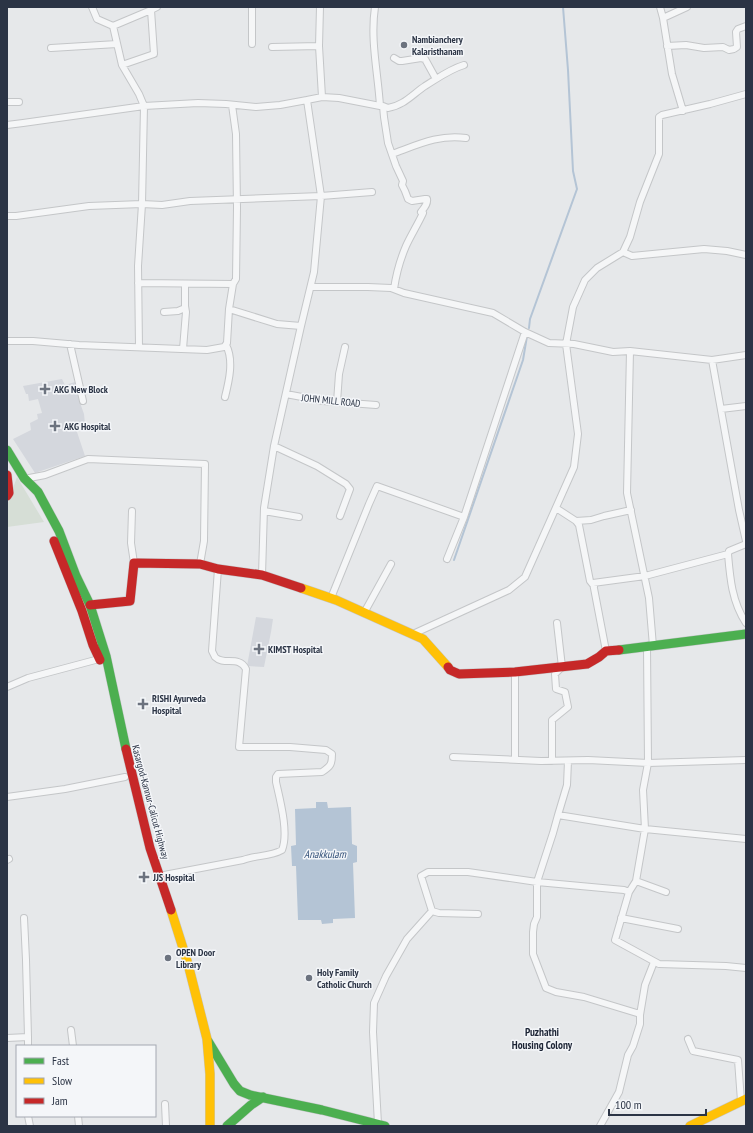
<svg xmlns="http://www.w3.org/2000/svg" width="753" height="1133" font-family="'PT Sans Narrow',sans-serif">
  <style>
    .built { fill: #d4d7dd }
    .green { fill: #d6ded6 }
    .water { fill: #b4c4d5 }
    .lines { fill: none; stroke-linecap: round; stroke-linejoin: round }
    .stream { stroke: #b4c4d5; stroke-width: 2 }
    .street-casing { stroke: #c4c6c8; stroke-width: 8 }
    .fast-casing { stroke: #c4c6c8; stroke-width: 10 }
    .slow-casing { stroke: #c4c6c8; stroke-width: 10 }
    .jam-casing { stroke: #c4c6c8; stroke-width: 10 }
    .street { stroke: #f5f6f7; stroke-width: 6 }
    .fast { stroke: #4caf50; stroke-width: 9 }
    .slow { stroke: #ffc107; stroke-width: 9 }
    .jam { stroke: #c62828; stroke-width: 9 }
    .poi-dot { fill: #6c737f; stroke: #f4f6f9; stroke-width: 1.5 }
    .labels { text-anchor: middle; stroke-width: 3; stroke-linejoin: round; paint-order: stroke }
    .poi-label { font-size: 10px; font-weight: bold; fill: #2b3445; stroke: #f4f6f9; text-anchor: start }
    .street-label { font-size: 10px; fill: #2b3445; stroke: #f4f6f9 }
    .water-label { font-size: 11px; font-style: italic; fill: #34527a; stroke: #f4f6f9 }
    .neighbourhood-label { font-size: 11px; font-weight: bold; fill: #1d2536; stroke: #f4f6f9 }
  </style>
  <rect width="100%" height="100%" fill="#e6e8ea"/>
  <path class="built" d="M62,379L65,385L75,382L79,400L84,414L85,424L76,429L85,456L35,473L13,439L31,430L30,423L38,419L37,414L42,413L38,399L29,401L28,394H26L23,386Z
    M256,617L273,619L271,632L264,667L247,666Z"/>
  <path class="green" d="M17,477L44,522L7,527V505Z"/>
  <path class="water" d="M316,802H327L328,808L351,807L352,844L357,846V862L353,863L355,918L333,919V923L322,924L321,920H298L296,866H292L291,846L296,845L295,809L316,808Z"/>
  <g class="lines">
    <path class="stream" d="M529,328L530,319L577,189L573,171L568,70L563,7
      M454,560L523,360L527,336"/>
    <g class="street-casing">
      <path id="street" d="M252,7V44
        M375,7C370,40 378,73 380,106H383L384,117L388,143L396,166L403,181L402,185L405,191L408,199L412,201L425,199H427C428,204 424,208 421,212L423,213C418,224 411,235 406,246C400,260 396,275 394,289
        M660,7L663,18
        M113,26L151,10
        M667,46L686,45L704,48L723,47L729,50L734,49L737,47L736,32L738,29L746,26
        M272,47L319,46
        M51,48L117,44
        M394,58L399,61H402L421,58L425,59L436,79
        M122,65L154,54L151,10L157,7
        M322,97L339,98L380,106
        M7,102H19
        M232,105L236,134L237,208L236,279L233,284
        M383,106L388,108C403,106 413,94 425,86C438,78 450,69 464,65
        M683,111L672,74L663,18L687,7
        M7,125L23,123L144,106L139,94L122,65L113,26L97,19L92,7
        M392,154C417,145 439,134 466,138
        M7,216H16L89,206L142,204L144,106L198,103L226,104L256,107L280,105L307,100
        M623,252L632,256L704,249L727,251L746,255
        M138,283L233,284L229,309
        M311,287H368L391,288L404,293L493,313L525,332L549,343L574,344L613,352L630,351L712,360L746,355
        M164,312L178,311L185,308
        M7,341H33L79,345L207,350L224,347L227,343L229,309L277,324L301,326
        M70,344L83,401
        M139,347L138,266L142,204L162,205L190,201L321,196L372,192
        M183,349L186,312L185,306V284
        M630,351L627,493L649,598L653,646
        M712,360L739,510L746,541
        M286,394L323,401L376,405
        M225,397C229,381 234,360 226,345
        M337,402L339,374L345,347
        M721,409L746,406
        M274,446L317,466L346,484L350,489L340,516
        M24,479L45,475L88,459L205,464L204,541L200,564
        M556,508L576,521L579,525L590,581L594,586
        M132,511L131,543L134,563
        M264,511L299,517
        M576,521L591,520L604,516L631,510
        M746,544L729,551L728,554C730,578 732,602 746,623
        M447,559L464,517L525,332
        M262,575L264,508L274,446L301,326L314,272L321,196L307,100L322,97L319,46L320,7
        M331,598L369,504L377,486L464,517
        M364,613L391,564
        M413,634L509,590L525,577L574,467L578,434L566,344L573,307L585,280L597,268L623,252L630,237L640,202L659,154V117L662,115L710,104L746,94
        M647,647L648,763L643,790L645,829L636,881L629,892L615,940L659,964L726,966L746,968
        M606,651L593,583L645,576L728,554
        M515,672V760
        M7,687L28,678L99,659
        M453,757L541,761L588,760L648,763L746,760
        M552,761V720L568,707L565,692L556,689L555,674L562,667L557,623
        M7,797L65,789L125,777
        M558,815L567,785L568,761
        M7,860L9,859
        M159,876L243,860C255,855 270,857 282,850C289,833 280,800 276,782V777L278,774L322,772C331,766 332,764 332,754L326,750L290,747H239L246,669C239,655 224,666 215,657C214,655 213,653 212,651L218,569
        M636,881L666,892
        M432,911L421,876L428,872H468L537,882L624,890L629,892
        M432,911L439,913L478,914
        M24,918L26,960L28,1037V1046
        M621,918L678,929
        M640,1015L645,985L654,962
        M71,1030L73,1046
        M7,1038L28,1037
        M688,1039L693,1051L738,1060L741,1101
        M165,1104L166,1126
        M28,1116L30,1126
        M78,1116L79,1126
        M378,1124L373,1032L374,1003L386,976L407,939L432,911
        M600,1126L619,1092L628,1055L633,1046L640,1024V1014L584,997L556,992L546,988L533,954V932L534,924L537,917V882L553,833L558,815L645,829L746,839"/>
    </g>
    <g class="fast-casing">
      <path id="fast" d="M7,450L24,478L38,492L59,531L76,576L90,605L106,656L126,749
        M619,650L746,634
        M208,1041L234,1084L240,1091L250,1095L322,1110L385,1126
        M227,1126L251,1105L263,1097"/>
    </g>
    <g class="slow-casing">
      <path id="slow" d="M301,588L336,600L423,639L448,667
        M171,910L188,964L207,1039L210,1074V1126
        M690,1126L746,1099"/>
    </g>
    <g class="jam-casing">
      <path id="jam" d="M7,475L9,493L7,496
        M54,541L82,611L93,645L100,660
        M90,605L130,601L134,563L200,564L218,569L262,575L301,588
        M448,667L450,670L459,674L515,672L587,664L599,657L606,651L619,650
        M126,749L150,848L171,910"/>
    </g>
    <use href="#street" class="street"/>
    <use href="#fast" class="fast"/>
    <use href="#slow" class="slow"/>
    <use href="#jam" class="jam"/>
  </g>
  <g class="poi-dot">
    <circle cx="404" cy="45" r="4"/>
    <path d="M43 383h4v4h4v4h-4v4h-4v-4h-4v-4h4z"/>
    <path d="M53 420h4v4h4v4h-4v4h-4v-4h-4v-4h4z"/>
    <path d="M257 643h4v4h4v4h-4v4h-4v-4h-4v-4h4z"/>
    <path d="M141 698h4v4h4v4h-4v4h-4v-4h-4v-4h4z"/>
    <path d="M142 871h4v4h4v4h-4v4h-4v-4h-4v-4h4z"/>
    <circle cx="168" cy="958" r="4"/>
    <circle cx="309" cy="978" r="4"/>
  </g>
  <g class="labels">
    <g class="poi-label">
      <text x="412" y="43">Nambianchery<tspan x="412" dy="12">Kalaristhanam</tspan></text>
      <text x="54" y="393">AKG New Block</text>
      <text x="64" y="430">AKG Hospital</text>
      <text x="268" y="653">KIMST Hospital</text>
      <text x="152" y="702">RISHI Ayurveda<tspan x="152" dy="12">Hospital</tspan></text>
      <text x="153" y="881">JJS Hospital</text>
      <text x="176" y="956">OPEN Door<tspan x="176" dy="12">Library</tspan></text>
      <text x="317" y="976">Holy Family<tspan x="317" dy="12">Catholic Church</tspan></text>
    </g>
    <g class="street-label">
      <text transform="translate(331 400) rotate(6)" y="4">JOHN MILL ROAD</text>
      <text transform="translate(151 802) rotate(75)" y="4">Kasargod-Kannur-Calicut Highway</text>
    </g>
    <g class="water-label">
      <text x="325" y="858">Anakkulam</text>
    </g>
    <g class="neighbourhood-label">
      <text x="542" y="1036">Puzhathi<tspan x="542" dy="13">Housing Colony</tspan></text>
    </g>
  </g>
  <rect width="753" height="1133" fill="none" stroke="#2b3445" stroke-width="16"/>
  <rect x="16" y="1045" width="140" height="72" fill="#f4f6f9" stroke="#a4a8b1"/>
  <rect x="24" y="1058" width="20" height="6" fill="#4caf50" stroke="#a4a8b1"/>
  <text x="52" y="1065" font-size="12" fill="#2b3445">Fast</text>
  <rect x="24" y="1078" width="20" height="6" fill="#ffc107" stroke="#a4a8b1"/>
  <text x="52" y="1085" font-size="12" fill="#2b3445">Slow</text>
  <rect x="24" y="1098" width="20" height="6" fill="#c62828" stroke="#a4a8b1"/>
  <text x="52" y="1105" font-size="12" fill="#2b3445">Jam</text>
  <path d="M609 1109v6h97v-6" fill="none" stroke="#2b3445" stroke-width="2"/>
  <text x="615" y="1109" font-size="12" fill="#2b3445" stroke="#f4f6f9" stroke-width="3" paint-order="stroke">100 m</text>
</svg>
